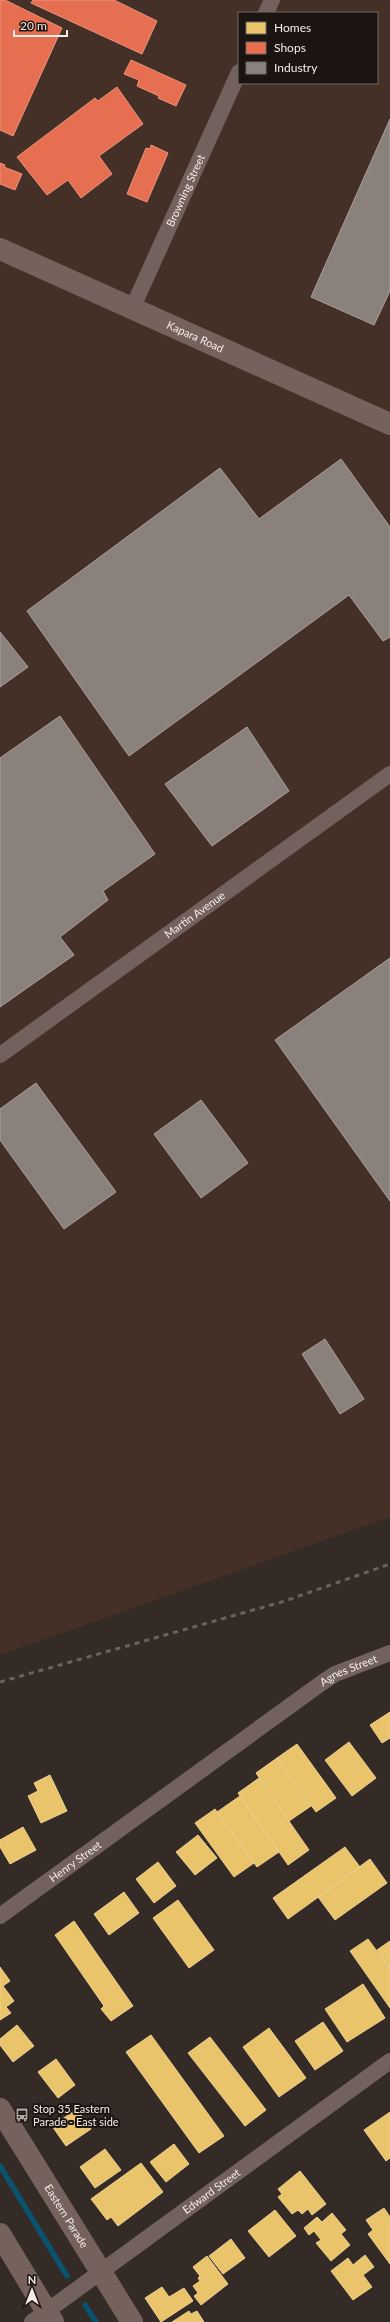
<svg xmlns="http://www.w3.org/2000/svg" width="390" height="2322" font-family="Lato,sans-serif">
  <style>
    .built { fill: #443026; fill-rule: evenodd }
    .homes { fill: #e9c46a; stroke: #edd090 }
    .shops { fill: #e76f51; stroke: #ec947e }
    .industry { fill: #8a817c; stroke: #aba19c }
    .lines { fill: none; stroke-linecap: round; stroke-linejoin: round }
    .stream { stroke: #0a526d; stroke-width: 5.5 }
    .street { stroke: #72615c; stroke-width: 16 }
    .secondary { stroke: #75625d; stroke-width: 22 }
    .rail { stroke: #6c615d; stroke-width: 3; stroke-dasharray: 5 5; stroke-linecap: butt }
    .labels { text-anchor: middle; stroke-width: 4; stroke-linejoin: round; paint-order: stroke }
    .street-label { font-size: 11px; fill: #f7ece7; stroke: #1b1411 }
    .poi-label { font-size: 11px; fill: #f7ece7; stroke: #1b1411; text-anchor: start }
  </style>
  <rect width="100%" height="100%" fill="#342b27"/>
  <path class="built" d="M0,0H390V1517L0,1655ZM239,13H377V83H239Z"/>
  <path class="homes" d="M390,1712V1738L382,1743L370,1725Z
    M349,1742L376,1778L352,1796L325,1760Z
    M297,1744L336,1798L316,1812L277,1758Z
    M277,1758L311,1806L289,1821L256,1773Z
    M50,1775L67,1811L41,1823L28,1796L38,1791L34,1783Z
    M259,1778L309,1850L288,1865L238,1793Z
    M240,1796L279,1852L257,1867L217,1812Z
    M215,1809L254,1863L234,1877L195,1823Z
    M23,1827L36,1850L10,1864L0,1847V1840Z
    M198,1835L217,1858L195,1875L176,1852Z
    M345,1847L360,1867L288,1919L273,1898Z
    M370,1859L387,1883L335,1920L318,1897Z
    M158,1862L176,1886L154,1903L136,1879Z
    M124,1892L139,1913L109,1935L94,1914Z
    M178,1900L214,1950L189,1968L153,1918Z
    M74,1921L133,2006L111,2021L101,2009L104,2006L55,1935Z
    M368,1939L390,1969V2008L350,1951Z
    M390,1941V1969L377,1950Z
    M0,1967L10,1981L3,1986L14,2001L6,2007L11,2013L0,2020Z
    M363,1984L385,2018L347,2042L325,2009Z
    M323,2022L343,2051L315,2070L295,2041Z
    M17,2025L34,2046L13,2062L0,2045V2039Z
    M269,2028L306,2078L279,2097L243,2047Z
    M151,2035L224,2136L199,2153L126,2052Z
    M210,2037L266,2110L245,2126L188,2053Z
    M56,2059L75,2085L58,2098L38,2072Z
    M77,2109L91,2129L66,2146L52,2126Z
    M390,2112V2158L386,2161L364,2130Z
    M174,2144L189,2164L166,2182L150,2162Z
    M105,2149L121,2170L95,2188L80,2167Z
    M141,2163L163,2192L118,2226L111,2217L107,2220L91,2199Z
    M300,2171L326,2204L312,2215L308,2209L302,2214L298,2210L292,2214L278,2197L282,2194L278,2189Z
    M384,2208L390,2217V2264L368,2234L373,2230L366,2220Z
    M275,2210L296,2236L269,2257L248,2231Z
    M332,2213L346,2230L341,2234L350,2245L331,2261L316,2243L321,2240L314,2231L309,2235L304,2228L317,2217L322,2222Z
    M231,2239L245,2258L223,2274L209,2256Z
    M365,2255L374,2267L363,2275L372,2287L353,2300L331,2271L348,2258L353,2265Z
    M207,2256L228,2284L201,2305L194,2296L198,2293L193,2286L200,2281L198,2278L200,2276L193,2267Z
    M162,2287L169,2297L184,2288L193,2301L161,2322L145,2298Z
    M189,2311L191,2314L197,2311L204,2322H172Z"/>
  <path class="shops" d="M0,0H5L62,28L13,136L0,130Z
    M33,0H114L157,21L142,54L31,3Z
    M131,60L186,85L176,106L158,98L159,96L137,86L139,80L124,74Z
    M117,87L143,124L99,156L112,174L81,198L68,180L47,195L17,157L95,98L98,101Z
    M151,145L168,153L147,202L127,194L146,148L150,149Z
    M0,163L5,165L4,167L22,174L15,190L0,184Z"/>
  <path class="industry" d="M390,119V291L374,325L311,297Z
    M341,459L390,527V637L383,641L349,595L129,756L27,611L220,468L259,519Z
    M0,632L28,667L0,687Z
    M60,716L155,854L103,891L108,900L60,937L74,955L0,1007V758Z
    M247,727L289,791L212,846L165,784Z
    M390,958V1201L275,1040Z
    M36,1083L116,1192L64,1229L0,1140V1109Z
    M201,1100L248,1163L201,1198L154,1134Z
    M325,1339L364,1399L340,1414L302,1354Z"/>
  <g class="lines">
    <path class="stream" d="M0,2166L67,2276
      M85,2305L96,2322"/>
    <g class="street">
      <path d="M266,13L272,0"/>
      <path id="s1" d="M132,309L239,72"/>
      <path id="s2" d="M0,1055L390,774"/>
      <path id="s3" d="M0,1916L323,1682L335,1674L390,1653"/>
      <path id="s4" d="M32,2322L390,2061"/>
    </g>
    <g class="secondary">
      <path id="s5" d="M0,249L390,424"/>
      <path id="s6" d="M0,2109L132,2322"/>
      <path d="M0,2234L53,2322"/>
    </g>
    <path class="rail" d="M0,1682L285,1601L390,1564"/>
  </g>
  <defs>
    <g id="bus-bare" transform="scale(1.08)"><path d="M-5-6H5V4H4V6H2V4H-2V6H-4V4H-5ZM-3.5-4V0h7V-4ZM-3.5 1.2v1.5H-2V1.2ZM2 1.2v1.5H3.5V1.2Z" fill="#b3a8a4" stroke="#1b1411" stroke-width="2.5" paint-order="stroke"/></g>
  </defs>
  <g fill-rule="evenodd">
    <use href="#bus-bare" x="22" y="2115"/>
  </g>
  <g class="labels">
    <g class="street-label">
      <text dy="4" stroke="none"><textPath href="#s1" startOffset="130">Browning Street</textPath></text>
      <text dy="4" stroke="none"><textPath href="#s5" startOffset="214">Kapara Road</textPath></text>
      <text dy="4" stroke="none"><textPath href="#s2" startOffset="240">Martin Avenue</textPath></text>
      <text dy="4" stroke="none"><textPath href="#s3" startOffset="427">Agnes Street</textPath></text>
      <text dy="4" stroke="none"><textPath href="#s3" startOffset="93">Henry Street</textPath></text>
      <text dy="4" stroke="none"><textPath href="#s4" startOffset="222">Edward Street</textPath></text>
      <text dy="4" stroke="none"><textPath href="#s6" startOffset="126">Eastern Parade</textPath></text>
    </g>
    <g class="poi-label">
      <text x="33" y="2113">Stop 35 Eastern<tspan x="33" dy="13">Parade - East side</tspan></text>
    </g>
  </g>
  <rect x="238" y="12" width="140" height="72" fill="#1b1411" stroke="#736a67"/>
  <rect x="246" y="22" width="20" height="12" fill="#e9c46a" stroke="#736a67"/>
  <text x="274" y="32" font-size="12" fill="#f7ece7">Homes</text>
  <rect x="246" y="42" width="20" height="12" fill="#e76f51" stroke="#736a67"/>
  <text x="274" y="52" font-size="12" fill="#f7ece7">Shops</text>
  <rect x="246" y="62" width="20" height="12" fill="#8a817c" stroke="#736a67"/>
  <text x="274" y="72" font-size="12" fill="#f7ece7">Industry</text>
  <g transform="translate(32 2290)" stroke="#1b1411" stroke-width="3" paint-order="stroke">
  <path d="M0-3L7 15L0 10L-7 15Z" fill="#f7ece7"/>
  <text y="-6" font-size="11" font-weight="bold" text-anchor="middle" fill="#f7ece7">N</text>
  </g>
  <path d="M14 30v6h53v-6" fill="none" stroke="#f7ece7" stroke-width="2"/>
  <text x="20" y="30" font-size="12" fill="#f7ece7" stroke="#1b1411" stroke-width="3" paint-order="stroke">20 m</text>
</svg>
